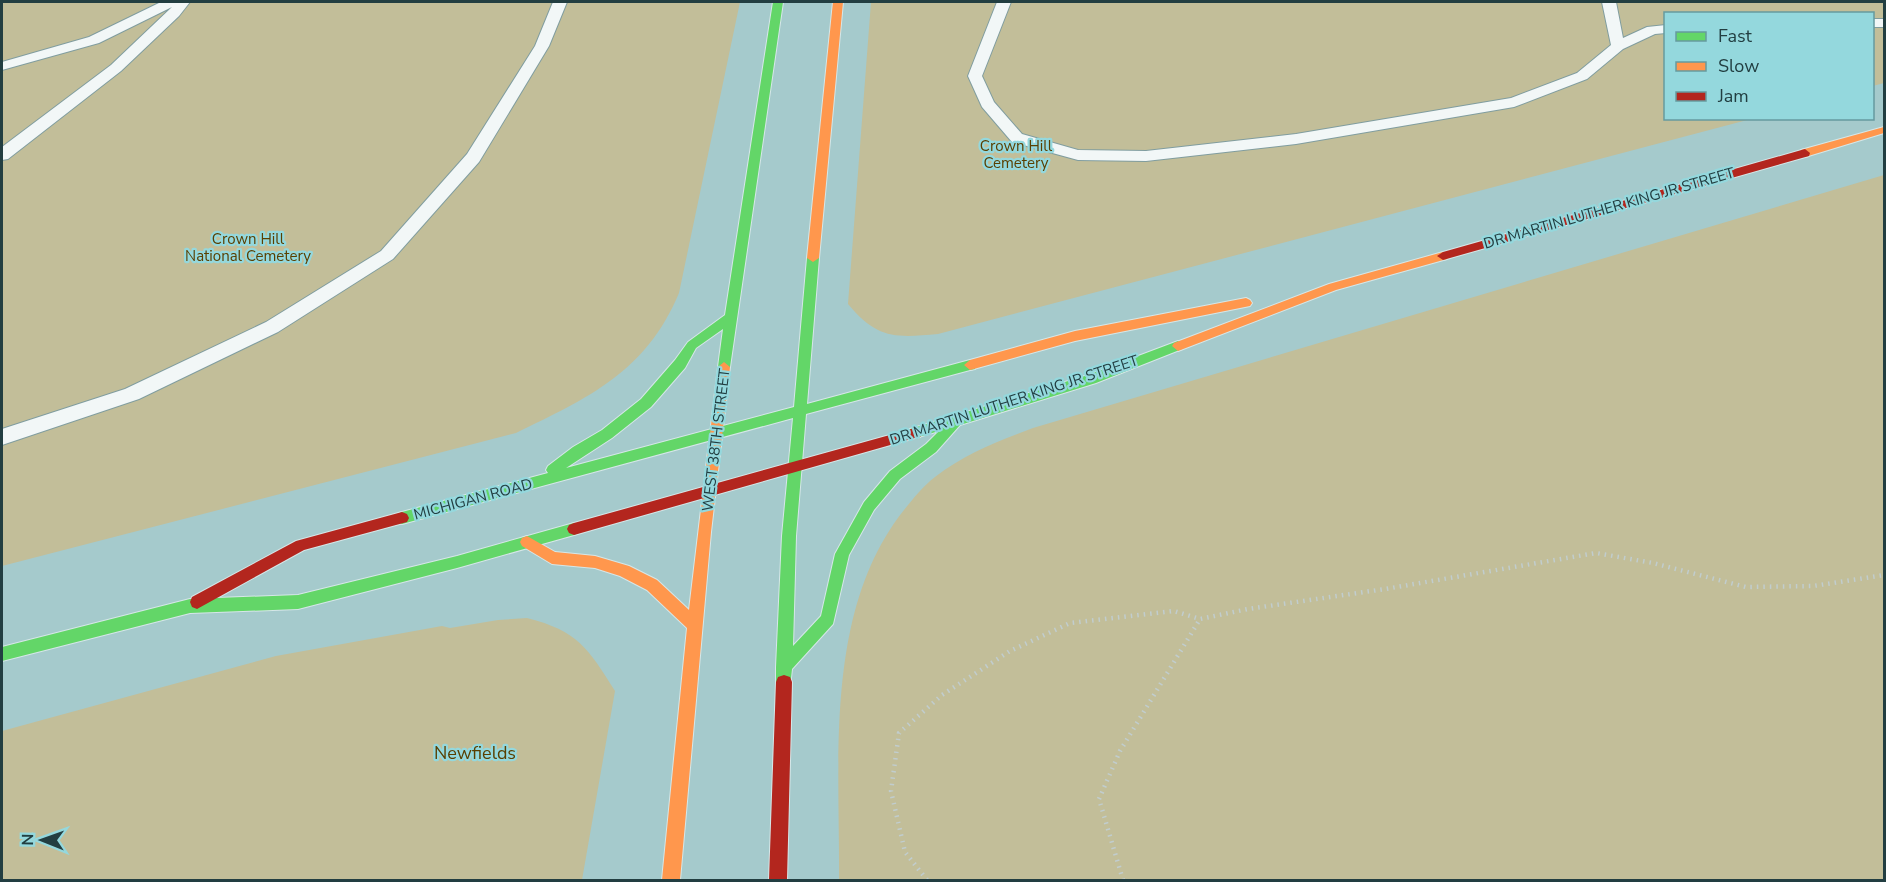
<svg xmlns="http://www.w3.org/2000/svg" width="1886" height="882" font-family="'Nunito Sans',sans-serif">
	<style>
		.green { fill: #c2be99 }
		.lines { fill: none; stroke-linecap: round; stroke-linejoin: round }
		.lane-casing { stroke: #809d9f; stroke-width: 2 }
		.fast-casing { stroke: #d6e7e8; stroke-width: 2 }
		.slow-casing { stroke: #d6e7e8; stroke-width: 2 }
		.jam-casing { stroke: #d6e7e8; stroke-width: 2 }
		.path { stroke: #c1cdce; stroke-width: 4.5; stroke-dasharray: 1.5 5; stroke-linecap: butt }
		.lane { fill: #f2f7f7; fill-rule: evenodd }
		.fast { fill: #63d668; fill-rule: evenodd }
		.slow { fill: #ff974d; fill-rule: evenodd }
		.jam { fill: #b3261e; fill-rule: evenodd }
		.labels { text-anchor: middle; stroke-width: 4.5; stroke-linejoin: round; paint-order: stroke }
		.park-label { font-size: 15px; fill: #5a3f00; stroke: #94d8dd }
		.street-label { font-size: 15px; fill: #223e41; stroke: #94d8dd }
		.near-park-label { font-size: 18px; fill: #5a3f00; stroke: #94d8dd }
	</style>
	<rect width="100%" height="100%" fill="#a5cacc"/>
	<path class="green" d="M2,2h738l-61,291c-33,79 -91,105 -163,140l-514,133z
		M871,2h1013v81l-11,3 -1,-72h-206v104l85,1 -813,215c-43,4 -61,5 -90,-30z
		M1884,175v705h-1045c1,-120 -15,-270 65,-370 9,-11 19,-24 31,-33 29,-23 63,-36 98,-49z
		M527,618c51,13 61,30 88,73l-33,189h-580v-149l274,-75 166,-30 8,2 48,-8z"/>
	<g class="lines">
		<g class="lane-casing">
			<path id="lane" d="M161,2h29l-11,14 -58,55 -113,88 -6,1v-13l109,-82 61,-58 -73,36 -97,27v-8l87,-25z
				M553,2h14l-18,44 -70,116 -86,97 -115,73 -139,67 -137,46v-16l123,-40 141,-67 115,-71 86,-97 68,-108z
				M997,2h14l-29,74 12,26 28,32 56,16 68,1 150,-17 215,-36 66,-25 34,-28 -9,-43h14l7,36 24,-11 19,-2v8l-11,1 -32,15 -36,30 -73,28 -218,37 -150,17 -68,-1 -66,-18 -30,-35 -14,-31z
				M1872,19h12v8h-12z"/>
		</g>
		<g class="fast-casing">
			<path id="fast" d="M773,2h10l-53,365 -6,5 -6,-5 5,-38 -27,19 -11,20 -34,39 -39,31 -46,30 228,-61 13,-149 6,-4 6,4 -12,146 163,-44 5,1 1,4 -1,4 -5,1 -164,44 -10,122 -3,110 28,-30 14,-62 29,-52 26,-31 36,-27 13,-13 -24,7 -5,-1 -2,-4 2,-4 178,-54 90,-34 6,5 -2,3 -86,34 -136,42 -24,27 -36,27 -26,31 -25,45 -16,69 -41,45 -2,18 -6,2 -6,-2 -2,-5v-15l6,-131 11,-118 -391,106 -5,-2 -2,-4 2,-4 5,-2 146,-39 -2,-3 2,-4 25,-19 29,-17 39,-31 34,-39 13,-18 37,-27z
				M574,523l5,2 2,4 -2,4 -5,2 -117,33 -159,41 -108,4 -188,48v-14l188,-48 108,-4 159,-39z"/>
		</g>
		<g class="slow-casing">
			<path id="slow" d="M833,2h10l-24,256 -6,4 -6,-4z
				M1884,127v6l-79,24 -5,-4 1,-3z
				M1443,252l4,1 2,3 -2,3 -111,31 -158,61 -6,-5 2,-3 155,-59z
				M1246,298l4,2 2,3 -2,3 -175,35 -105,29 -6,-5 6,-5 105,-29z
				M724,362l6,5 -19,165 -31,348h-18l25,-252 -40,-38 -27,-14 -25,-8 -43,-4 -30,-18 -2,-4 2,-4 5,-2 28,16 40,4 34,10 28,14 32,30 29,-243z"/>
		</g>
		<g class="jam-casing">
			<path id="jam" d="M1805,149l5,4 -1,3 -366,104 -6,-4 6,-4z
				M915,428l5,1 2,4 -2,4 -5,1 -341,97 -5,-2 -2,-4 2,-4 5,-2z
				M402,512l5,2 2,4 -2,4 -103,28 -107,59 -5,-2 -2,-5 2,-5 104,-56z
				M784,675l6,2 2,5 -5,198h-18l7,-198 2,-5z"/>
		</g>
		<path class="path" d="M927,880l-22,-28 -14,-61 8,-58 43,-38 68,-44 60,-28 104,-12 26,8 48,-10 137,-20 211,-36 57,10 93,24 67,-1 71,-11
			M1123,880l-24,-81 21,-48 80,-132"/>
		<use href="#lane" class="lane"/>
		<use href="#fast" class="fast"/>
		<use href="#slow" class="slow"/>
		<use href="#jam" class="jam"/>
	</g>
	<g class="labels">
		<g class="park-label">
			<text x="1016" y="151">Crown Hill<tspan x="1016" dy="17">Cemetery</tspan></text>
			<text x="248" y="244">Crown Hill<tspan x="248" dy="17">National Cemetery</tspan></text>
		</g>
		<g class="street-label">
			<text transform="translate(1609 208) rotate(-16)" y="5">DR MARTIN LUTHER KING JR STREET</text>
			<text transform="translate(1014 400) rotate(-18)" y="5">DR MARTIN LUTHER KING JR STREET</text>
			<text transform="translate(716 440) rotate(-83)" y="5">WEST 38TH STREET</text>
			<text transform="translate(473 499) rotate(-15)" y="5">MICHIGAN ROAD</text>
		</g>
		<g class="near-park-label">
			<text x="475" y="759">Newfields</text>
		</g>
	</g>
	<rect width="1886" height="882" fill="none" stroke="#223e41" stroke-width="6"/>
	<rect x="1664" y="12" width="210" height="108" fill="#94d8dd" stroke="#669a9f" stroke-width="1.5"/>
	<rect x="1676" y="32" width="30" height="9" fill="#63d668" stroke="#669a9f" stroke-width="1.5"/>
	<text x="1718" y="42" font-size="18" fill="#223e41">Fast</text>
	<rect x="1676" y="62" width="30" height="9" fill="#ff974d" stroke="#669a9f" stroke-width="1.5"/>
	<text x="1718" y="72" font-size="18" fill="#223e41">Slow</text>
	<rect x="1676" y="92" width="30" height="9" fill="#b3261e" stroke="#669a9f" stroke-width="1.5"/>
	<text x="1718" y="102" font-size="18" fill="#223e41">Jam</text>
	<g transform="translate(42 840) rotate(271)" stroke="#94d8dd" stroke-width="4.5" paint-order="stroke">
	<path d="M0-4.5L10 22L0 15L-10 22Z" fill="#223e41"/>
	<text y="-9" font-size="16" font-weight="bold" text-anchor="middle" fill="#223e41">N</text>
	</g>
</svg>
